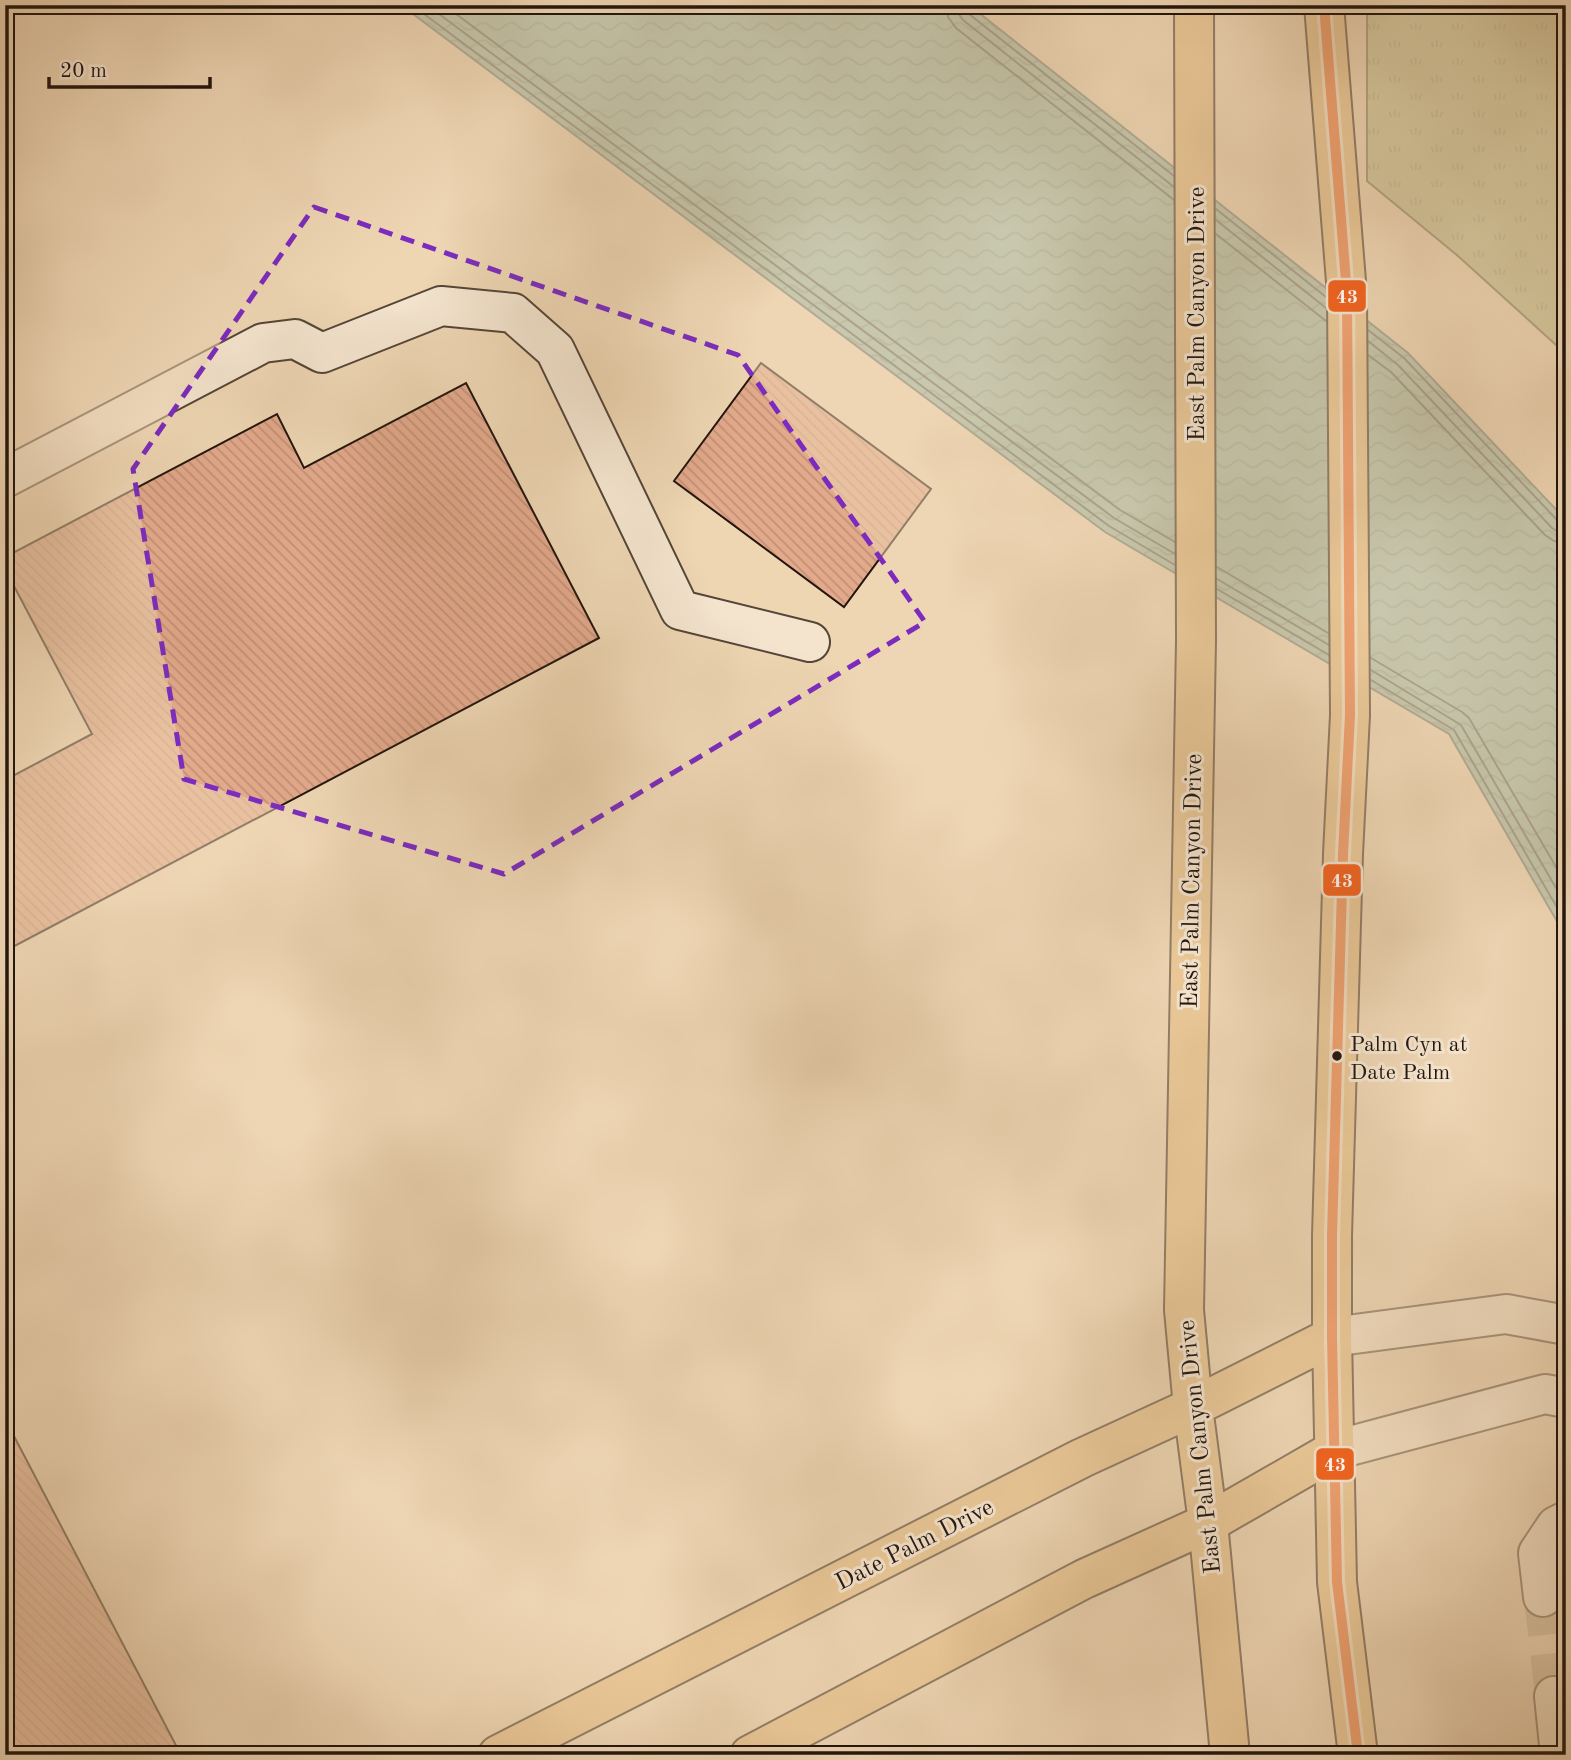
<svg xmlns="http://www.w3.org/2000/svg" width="1571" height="1760" font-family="'Old Standard TT',serif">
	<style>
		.grass { fill: url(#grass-tufts); stroke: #6f694c; stroke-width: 2 }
		.water { fill: url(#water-waves); stroke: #6a776b; stroke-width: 2 }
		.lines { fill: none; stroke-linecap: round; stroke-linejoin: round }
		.shore { stroke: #5e675c; stroke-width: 2 }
		.building { fill: url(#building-back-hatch); stroke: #22150f; stroke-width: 2 }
		.minor-tunnel { stroke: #c5af92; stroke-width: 38; stroke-dasharray: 38 19; stroke-linecap: butt }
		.minor-casing { stroke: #554538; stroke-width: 42 }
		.major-casing { stroke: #22150f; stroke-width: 42 }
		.minor { stroke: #f4e4ce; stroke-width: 38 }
		.major { stroke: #e7bb7a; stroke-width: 38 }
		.bus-1-casing { stroke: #f4e4ce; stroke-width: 16 }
		.bus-1 { stroke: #f26522; stroke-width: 10 }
		.marked { fill: none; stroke: #7b2cbf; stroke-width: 5; stroke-dasharray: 14 9; stroke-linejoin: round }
		.bus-dot { fill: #22150f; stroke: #f4e4ce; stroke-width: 2.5 }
		.labels { text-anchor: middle; stroke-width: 6; stroke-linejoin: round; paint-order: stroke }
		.bus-label { font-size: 22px; fill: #22150f; stroke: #f4e4ce; text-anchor: start }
		.street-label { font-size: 24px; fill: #22150f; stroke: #f4e4ce }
		.line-badge { stroke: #f4e4ce; stroke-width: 2.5 }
		.badge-label { font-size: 19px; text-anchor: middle; font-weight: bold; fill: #fff }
	</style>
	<defs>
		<pattern id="grass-tufts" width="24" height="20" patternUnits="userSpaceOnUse" patternTransform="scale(1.75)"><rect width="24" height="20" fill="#bcbd8a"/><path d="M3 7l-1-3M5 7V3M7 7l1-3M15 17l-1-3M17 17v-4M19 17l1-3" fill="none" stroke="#a1a276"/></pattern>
		<pattern id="water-waves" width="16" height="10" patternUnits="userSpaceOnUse" patternTransform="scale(1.75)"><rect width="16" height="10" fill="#9ab9a9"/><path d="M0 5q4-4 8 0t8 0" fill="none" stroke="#849e90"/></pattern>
		<pattern id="building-back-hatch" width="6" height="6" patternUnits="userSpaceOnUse" patternTransform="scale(1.75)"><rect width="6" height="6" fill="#e3a98b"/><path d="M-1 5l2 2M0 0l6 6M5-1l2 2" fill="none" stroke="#c29177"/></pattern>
	</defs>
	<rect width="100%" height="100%" fill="#eed6b3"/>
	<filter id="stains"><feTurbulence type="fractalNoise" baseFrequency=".00286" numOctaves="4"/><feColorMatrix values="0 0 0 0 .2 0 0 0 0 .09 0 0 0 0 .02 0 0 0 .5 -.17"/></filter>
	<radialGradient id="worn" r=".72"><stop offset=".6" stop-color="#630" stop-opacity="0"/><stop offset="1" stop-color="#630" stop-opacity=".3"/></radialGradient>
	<path class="grass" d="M1367,5h199v349l-108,-98 -91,-75z"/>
	<path class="water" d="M401,5h568l439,348 158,167v417l-117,-203 -344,-202z"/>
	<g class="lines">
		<path class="shore" d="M412,5l697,521 66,39
			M427,5l687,513 61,36
			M444,5l676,505 55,32
			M947,5l1,12 8,11 218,172
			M957,5l1,8 5,7 211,167
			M966,5v5l3,4 205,162
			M1216,209l110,88
			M1216,220l110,88
			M1216,234l110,87
			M1368,330l36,28 154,163 8,3
			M1368,341l30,24 154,163 6,4 8,1
			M1368,355l23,17 154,163 9,6 12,2
			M1217,567l111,66
			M1217,579l112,66
			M1217,589l112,66
			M1371,658l91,54 7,6 97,166
			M1371,670l90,55 105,180
			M1371,680l83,50 112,193"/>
	</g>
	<path class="building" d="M761,363l170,126 -87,118 -170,-126z
		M466,383l133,255 -594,313v-171l87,-46 -87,-165v-12l272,-143 27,54z
		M5,1419l176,336h-176z
		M1566,1562v128l-12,-127z"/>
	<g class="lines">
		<path class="minor-tunnel" d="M1543,1597l11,99"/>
		<g class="minor-casing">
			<path id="minor" d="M5,478l258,-135 32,-4 27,14 119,-47 72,7 42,37 125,260 130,32
				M1332,1337l174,-23 60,11
				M1335,1450l210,-56 21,4
				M1543,1597l-5,-44 18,-27 10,-5
				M1554,1696l6,59"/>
		</g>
		<g class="major-casing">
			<path id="major" d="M1194,5l2,636 -12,669 9,97 15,116 22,232
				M1324,5l23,289 3,421 -7,139 -11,382v101l5,245 21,173
				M498,1755l584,-297 111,-51 139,-70
				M750,1755l334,-176 124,-56 127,-73"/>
		</g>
		<use href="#minor" class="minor"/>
		<use href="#major" class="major"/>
		<g class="bus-1-casing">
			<path id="bus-1" d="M1324,5l23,289 3,421 -7,139 -11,382v101l5,245 21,173"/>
		</g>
		<use href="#bus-1" class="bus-1"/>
	</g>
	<path d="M0 0H1571V1760H0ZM314,207l424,148 187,267 -421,252 -320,-95 -51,-310z" fill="#eed6b3" fill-opacity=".55" fill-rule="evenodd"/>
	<path class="marked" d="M314,207l424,148 187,267 -421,252 -320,-95 -51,-310z"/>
	<circle class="bus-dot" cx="1337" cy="1056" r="6"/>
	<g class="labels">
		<g class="bus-label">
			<text x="1350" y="1051">Palm Cyn at<tspan x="1350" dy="28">Date Palm</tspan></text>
		</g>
		<g class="street-label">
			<text transform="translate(1196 314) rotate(-90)" y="8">East Palm Canyon Drive</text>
			<text transform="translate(1191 881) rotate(-89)" y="8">East Palm Canyon Drive</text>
			<text transform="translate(1199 1447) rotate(-96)" y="8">East Palm Canyon Drive</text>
			<text transform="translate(914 1544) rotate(-27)" y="8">Date Palm Drive</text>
		</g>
	</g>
	<g class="line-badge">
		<rect x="1327" y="279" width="40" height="34" rx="7" fill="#f26522"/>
		<rect x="1322" y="863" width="40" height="34" rx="7" fill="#f26522"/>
		<rect x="1315" y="1447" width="40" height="34" rx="7" fill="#f26522"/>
	</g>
	<g class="badge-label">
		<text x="1347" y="303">43</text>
		<text x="1342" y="887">43</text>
		<text x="1335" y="1471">43</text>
	</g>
	<rect width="1571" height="1760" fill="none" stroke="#eed6b3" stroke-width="28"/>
	<rect x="7" y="7" width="1557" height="1746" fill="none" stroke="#22150f" stroke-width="3.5"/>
	<rect x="14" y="14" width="1543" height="1732" fill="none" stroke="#22150f" stroke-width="2"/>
	<path d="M49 77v10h161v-10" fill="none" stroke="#22150f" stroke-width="3.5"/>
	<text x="60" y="77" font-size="21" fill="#22150f" stroke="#f4e4ce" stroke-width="5" paint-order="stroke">20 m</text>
	<rect width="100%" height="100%" filter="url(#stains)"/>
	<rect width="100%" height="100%" fill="url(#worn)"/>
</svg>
